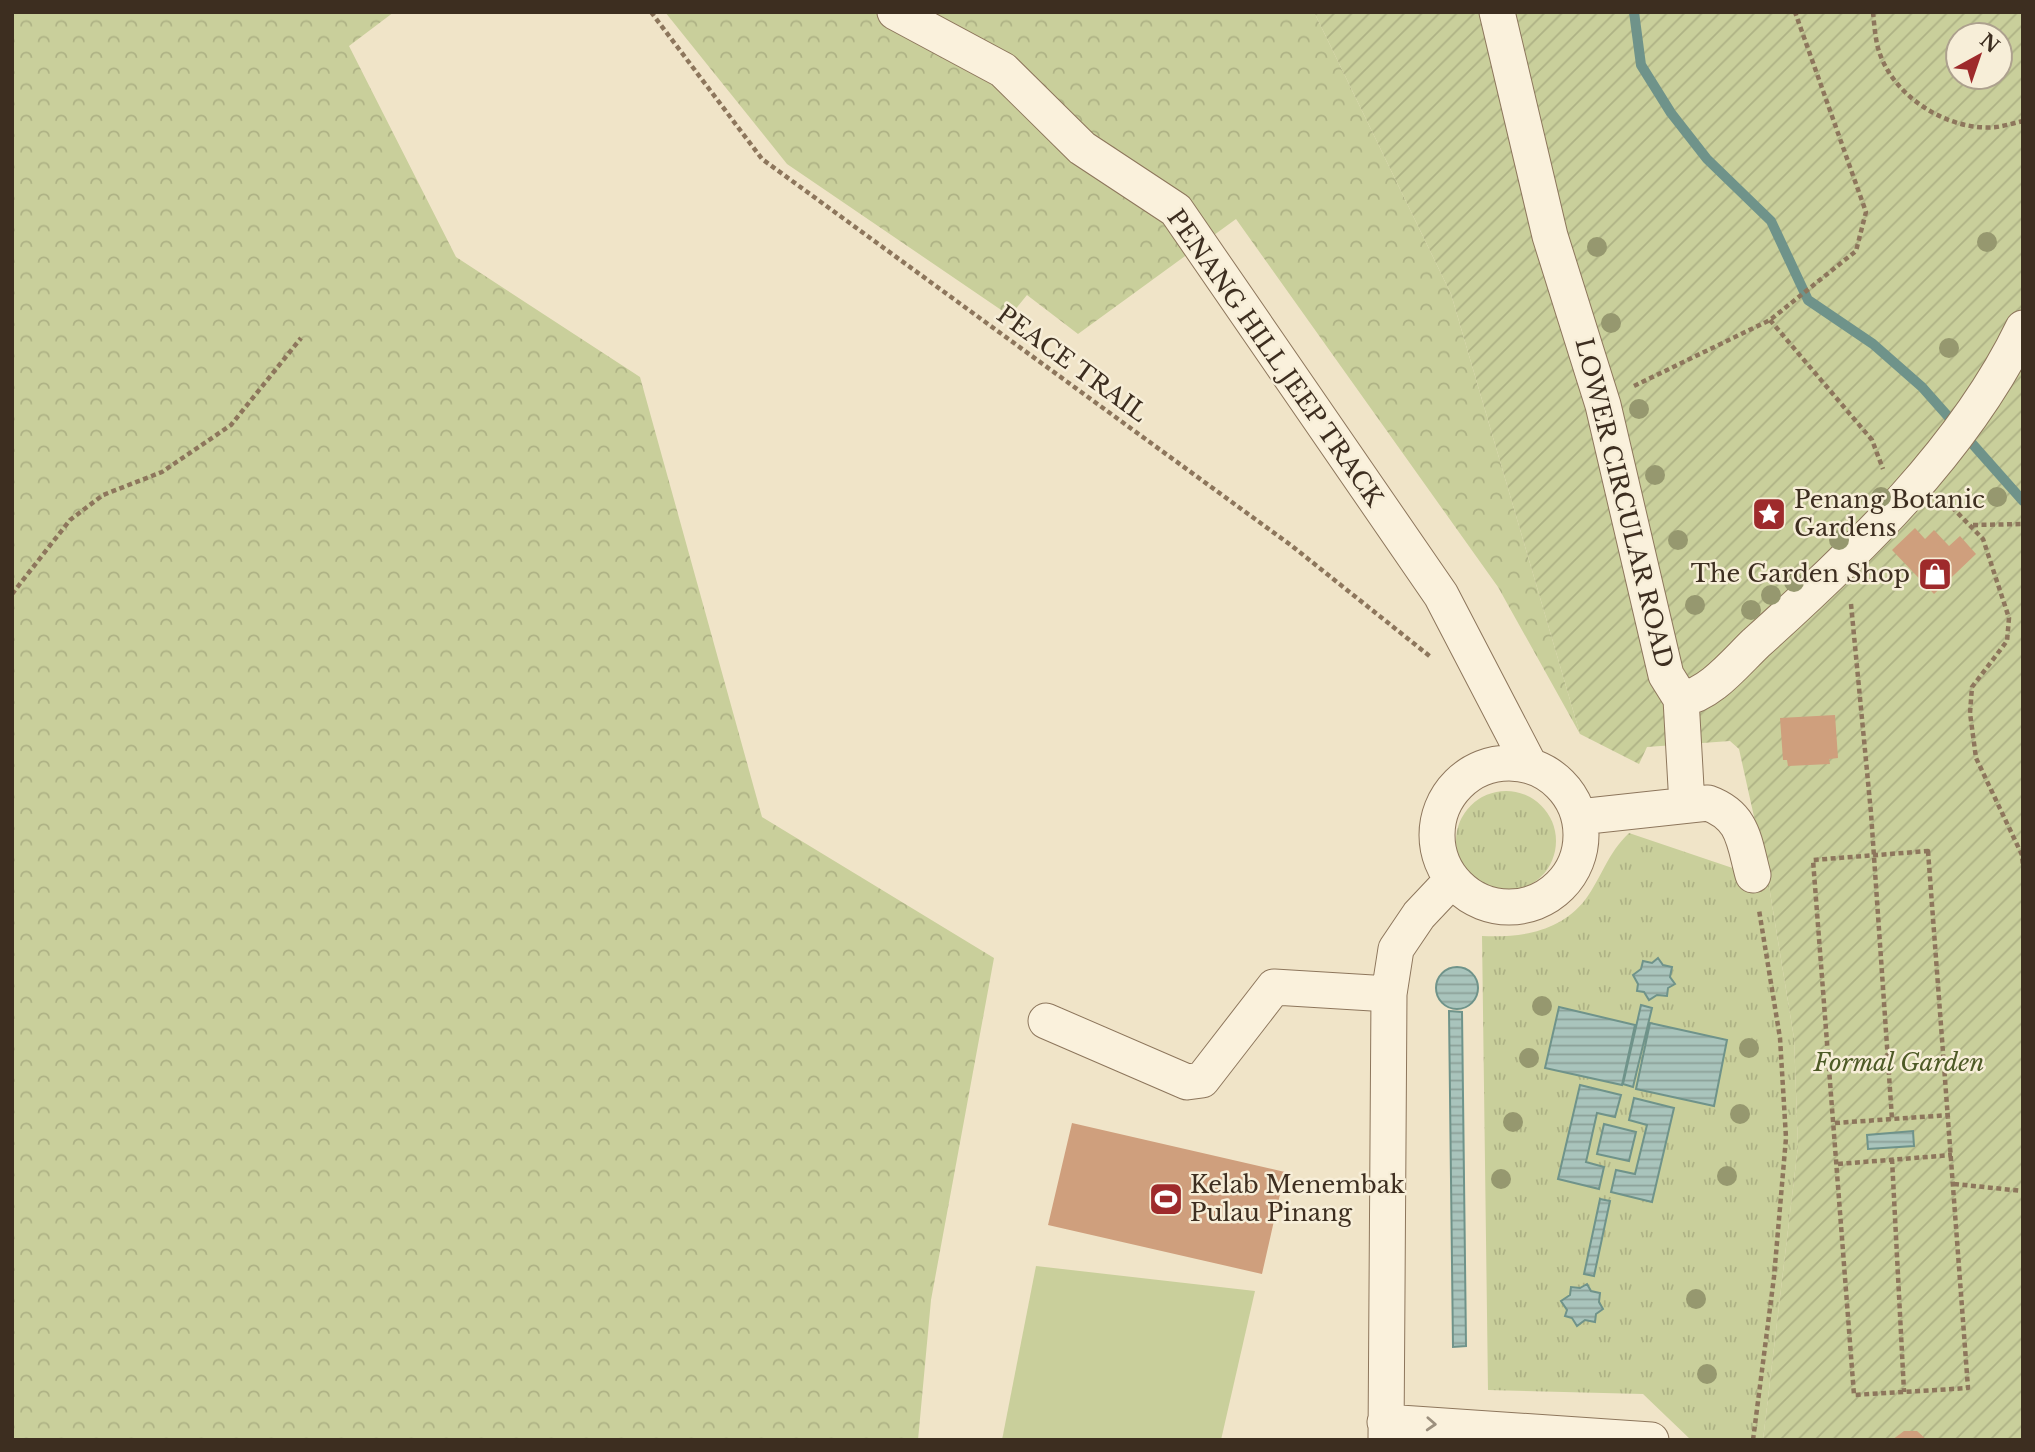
<svg xmlns="http://www.w3.org/2000/svg" width="2035" height="1452" font-family="'Libre Baskerville',serif">
	<style>
		.grass { fill: url(#grass-tufts) }
		.forest { fill: url(#forest-crowns) }
		.garden { fill: url(#garden-furrows); fill-rule: evenodd }
		.pitch { fill: #c9cf9b }
		.water { fill: url(#water-rules); stroke: #6f938a; stroke-width: 2 }
		.lines { fill: none; stroke-linecap: round; stroke-linejoin: round }
		.stream { stroke: #6f938a; stroke-width: 10 }
		.building { fill: #cf9f7d }
		.minor-casing { stroke: #8d765c; stroke-width: 37 }
		.path { stroke: #8d765c; stroke-width: 4.5; stroke-dasharray: 5 3.5; stroke-linecap: butt }
		.minor { stroke: #faf1dc; stroke-width: 35 }
		.tree { fill: #96986f }
		.oneway { stroke: #9c907e }
		.labels { text-anchor: middle; stroke-width: 5; stroke-linejoin: round; paint-order: stroke }
		.street-label { font-size: 24px; fill: #3d2e20; stroke: #f7eed8 }
		.poi-label { font-size: 24px; fill: #3d2e20; stroke: #f7eed8; text-anchor: start }
		.park-label { font-size: 24px; font-style: italic; fill: #4d5a26; stroke: #f7eed8 }
	</style>
	<defs>
		<pattern id="grass-tufts" width="24" height="20" patternUnits="userSpaceOnUse" patternTransform="scale(1.75)"><rect width="24" height="20" fill="#c9cf9b"/><path d="M3 7l-1-3M5 7V3M7 7l1-3M15 17l-1-3M17 17v-4M19 17l1-3" fill="none" stroke="#aeb285"/></pattern>
		<pattern id="forest-crowns" width="20" height="18" patternUnits="userSpaceOnUse" patternTransform="scale(1.75)"><rect width="20" height="18" fill="#c9cf9b"/><path d="M2 6a3 3 0 1 1 6 0M12 15a3 3 0 1 1 6 0" fill="none" stroke="#aeb285"/></pattern>
		<pattern id="garden-furrows" width="10" height="10" patternUnits="userSpaceOnUse" patternTransform="scale(1.75)"><rect width="10" height="10" fill="#c9cf9b"/><path d="M-1 1l2-2M0 10L10 0M9 11l2-2" fill="none" stroke="#aeb285"/></pattern>
		<pattern id="water-rules" width="6" height="5" patternUnits="userSpaceOnUse" patternTransform="scale(1.75)"><rect width="6" height="5" fill="#a9c4bc"/><path d="M0 2.5h6" fill="none" stroke="#8ba098"/></pattern>
	</defs>
	<rect width="100%" height="100%" fill="#f0e4c8"/>
	<path class="grass" d="M1456 841a50 50 0 1 1 100 0a50 50 0 1 1-100 0Z
		M1629,833l139,47 26,158 4,108 -35,294h-72l-48,-46 -155,-4 -6,-454c38,2 78,-4 103,-36 17,-23 22,-46 44,-67z"/>
	<path class="forest" d="M12,12h382l-45,34 107,211 184,120 122,440 232,141 -63,342 -13,140h-906z
		M665,12h649l137,282 129,440 -82,-147 -262,-368 -158,115 -51,-39 -17,21 -223,-152z"/>
	<path class="garden" d="M1314,12h709v1428h-260l35,-294 -4,-108 -26,-158 -29,-131 -9,-8 -83,6 -8,17 -59,-30 -129,-440zM1958,35h42v42h-42z"/>
	<path class="pitch" d="M1036,1266l219,25 -34,149h-219z"/>
	<path class="water" d="M1658,958l5,7 9,2 -2,10 5,7 -7,4 -1,8 -10,-1 -8,5 -5,-8 -7,-1 1,-7 -5,-9 8,-6 2,-8 9,2z
		M1436 988a21 21 0 1 1 42 0a21 21 0 1 1-42 0Z
		M1641,1005l11,3 -19,79 -10,-3z
		M1559,1007l76,18 -13,60 -77,-17z
		M1449,1011l13,1 4,334 -13,1z
		M1650,1023l77,17 -13,66 -78,-17z
		M1580,1085l41,10 -6,22 -18,-4 -11,49 18,5 -5,22 -41,-10z
		M1634,1098l40,10 -22,94 -41,-10 5,-22 19,4 12,-49 -18,-5z
		M1604,1124l32,8 -7,29 -32,-7z
		M1913,1131l1,15 -46,3 -1,-14z
		M1600,1199l10,2 -16,75 -10,-2z
		M1587,1284l4,7 9,2 -1,9 4,7 -7,5 -1,8 -10,-2 -8,6 -5,-8 -7,-2 2,-6 -6,-9 9,-6 1,-8 9,1z"/>
	<g class="lines">
		<path class="stream" d="M1634,12l7,53 30,48 36,46 64,62 37,79 65,44 49,43 101,114"/>
	</g>
	<path class="building" d="M1915,528l10,11 9,-9 15,16 11,-10 16,18 -42,40 -42,-44z
		M1835,715l3,43 -9,1 1,5 -42,2 -1,-6h-4l-3,-42z
		M1072,1123l213,49 -23,102 -214,-49z
		M1904,1431h13l10,9h-35z"/>
	<g class="lines">
		<g class="minor-casing">
			<path id="minor" d="M895,12l108,58 79,78 94,62 265,385 89,171
				M1497,12l53,224 53,169 63,270 15,24
				M1681,699c29,-4 54,-36 75,-56 99,-89 209,-194 267,-315
				M1681,699l6,106
				M1437 835a72 72 0 1 1 144 0a72 72 0 1 1-144 0Z
				M1579,817l129,-14c36,13 36,39 45,72
				M1046,1021l141,61 15,-2 72,-93 115,7
				M1385,1422l266,18
				M1386,1440l3,-446 7,-45 23,-34 33,-35"/>
		</g>
		<path class="path" d="M651,12l111,147 530,387 140,112
			M1873,12c1,11 2,22 4,32 11,50 70,88 119,83 9,-1 18,-4 27,-6
			M1770,320l102,120 11,29
			M1634,386l136,-66 86,-69 10,-39 -71,-200
			M1946,501l37,38 26,79 -2,23 -35,46 -2,26 6,45 46,97 1,10
			M1973,525l50,-1
			M12,594l58,-74 33,-25 59,-23 69,-47 70,-87
			M1851,604l20,209 21,306
			M1928,851l40,537 -114,7 -41,-535z
			M1835,1123l115,-8
			M1892,1159l12,233
			M1838,1164l114,-9
			M1954,1184l69,7
			M1753,1440l21,-163 12,-139 -6,-100 -21,-128"/>
		<use href="#minor" class="minor"/>
	</g>
	<g class="tree">
		<circle cx="1987" cy="242" r="10"/>
		<circle cx="1597" cy="247" r="10"/>
		<circle cx="1611" cy="323" r="10"/>
		<circle cx="1949" cy="348" r="10"/>
		<circle cx="1639" cy="409" r="10"/>
		<circle cx="1655" cy="475" r="10"/>
		<circle cx="1881" cy="497" r="10"/>
		<circle cx="1997" cy="497" r="10"/>
		<circle cx="1678" cy="540" r="10"/>
		<circle cx="1839" cy="540" r="10"/>
		<circle cx="1794" cy="582" r="10"/>
		<circle cx="1771" cy="595" r="10"/>
		<circle cx="1695" cy="605" r="10"/>
		<circle cx="1751" cy="610" r="10"/>
		<circle cx="1542" cy="1006" r="10"/>
		<circle cx="1749" cy="1048" r="10"/>
		<circle cx="1529" cy="1058" r="10"/>
		<circle cx="1740" cy="1114" r="10"/>
		<circle cx="1513" cy="1122" r="10"/>
		<circle cx="1727" cy="1176" r="10"/>
		<circle cx="1501" cy="1179" r="10"/>
		<circle cx="1696" cy="1299" r="10"/>
		<circle cx="1707" cy="1374" r="10"/>
	</g>
	<defs><path id="oneway-chevron" d="M-2-3.5L2.5 0L-2 3.5" fill="none" stroke-width="1.6" stroke-linecap="round" stroke-linejoin="round" transform="scale(1.75)"/></defs>
	<use class="oneway" href="#oneway-chevron" transform="translate(1431 1424) rotate(3)"/>
	<defs>
		<g id="sight-square" transform="scale(1.75)"><rect x="-9" y="-9" width="18" height="18" rx="4" fill="#9e2a2b" stroke="#f7eed8"/><path d="M0-6L1.8-2.2L6-1.7L2.9 1.2L3.7 5.4L0 3.3L-3.7 5.4L-2.9 1.2L-6-1.7L-1.8-2.2Z" fill="#fff"/></g>
		<g id="shop-square" transform="scale(1.75)"><rect x="-9" y="-9" width="18" height="18" rx="4" fill="#9e2a2b" stroke="#f7eed8"/><path d="M-5-2.5h2.3a2.7 3.5 0 0 1 5.4 0H5L5.5 6h-11ZM-1.5-2.5h3a1.5 2.3 0 0 0-3 0Z" fill="#fff"/></g>
		<g id="stadium-square" transform="scale(1.75)"><rect x="-9" y="-9" width="18" height="18" rx="4" fill="#9e2a2b" stroke="#f7eed8"/><path d="M0-5a6.5 5 0 1 0 0 10a6.5 5 0 1 0 0-10ZM-3.5-1.8h7v3.6h-7Z" fill="#fff"/></g>
	</defs>
	<g fill-rule="evenodd">
		<use href="#sight-square" x="1769" y="514"/>
		<use href="#shop-square" x="1935" y="574"/>
		<use href="#stadium-square" x="1166" y="1199"/>
	</g>
	<g class="labels">
		<g class="street-label">
			<text transform="translate(1275 358) rotate(55)" y="8">PENANG HILL JEEP TRACK</text>
			<text transform="translate(1072 364) rotate(36)" y="8">PEACE TRAIL</text>
			<text transform="translate(1624 503) rotate(76)" y="8">LOWER CIRCULAR ROAD</text>
		</g>
		<g class="poi-label">
			<text x="1794" y="508">Penang Botanic<tspan x="1794" dy="28">Gardens</tspan></text>
			<text x="1910" y="582" text-anchor="end">The Garden Shop</text>
			<text x="1190" y="1193">Kelab Menembak<tspan x="1190" dy="28">Pulau Pinang</tspan></text>
		</g>
		<g class="park-label">
			<text x="1899" y="1071">Formal Garden</text>
		</g>
	</g>
	<rect width="2035" height="1452" fill="none" stroke="#3d2e20" stroke-width="28"/>
	<g transform="translate(1979 56) rotate(40)"><circle r="33" fill="#f7eed8" stroke="#ada18e" stroke-width="2"/>
	<path d="M0-5L12 26L0 18L-12 26Z" fill="#9e2a2b"/>
	<text y="-10" font-size="19" font-weight="bold" text-anchor="middle" fill="#3d2e20">N</text>
	</g>
</svg>
